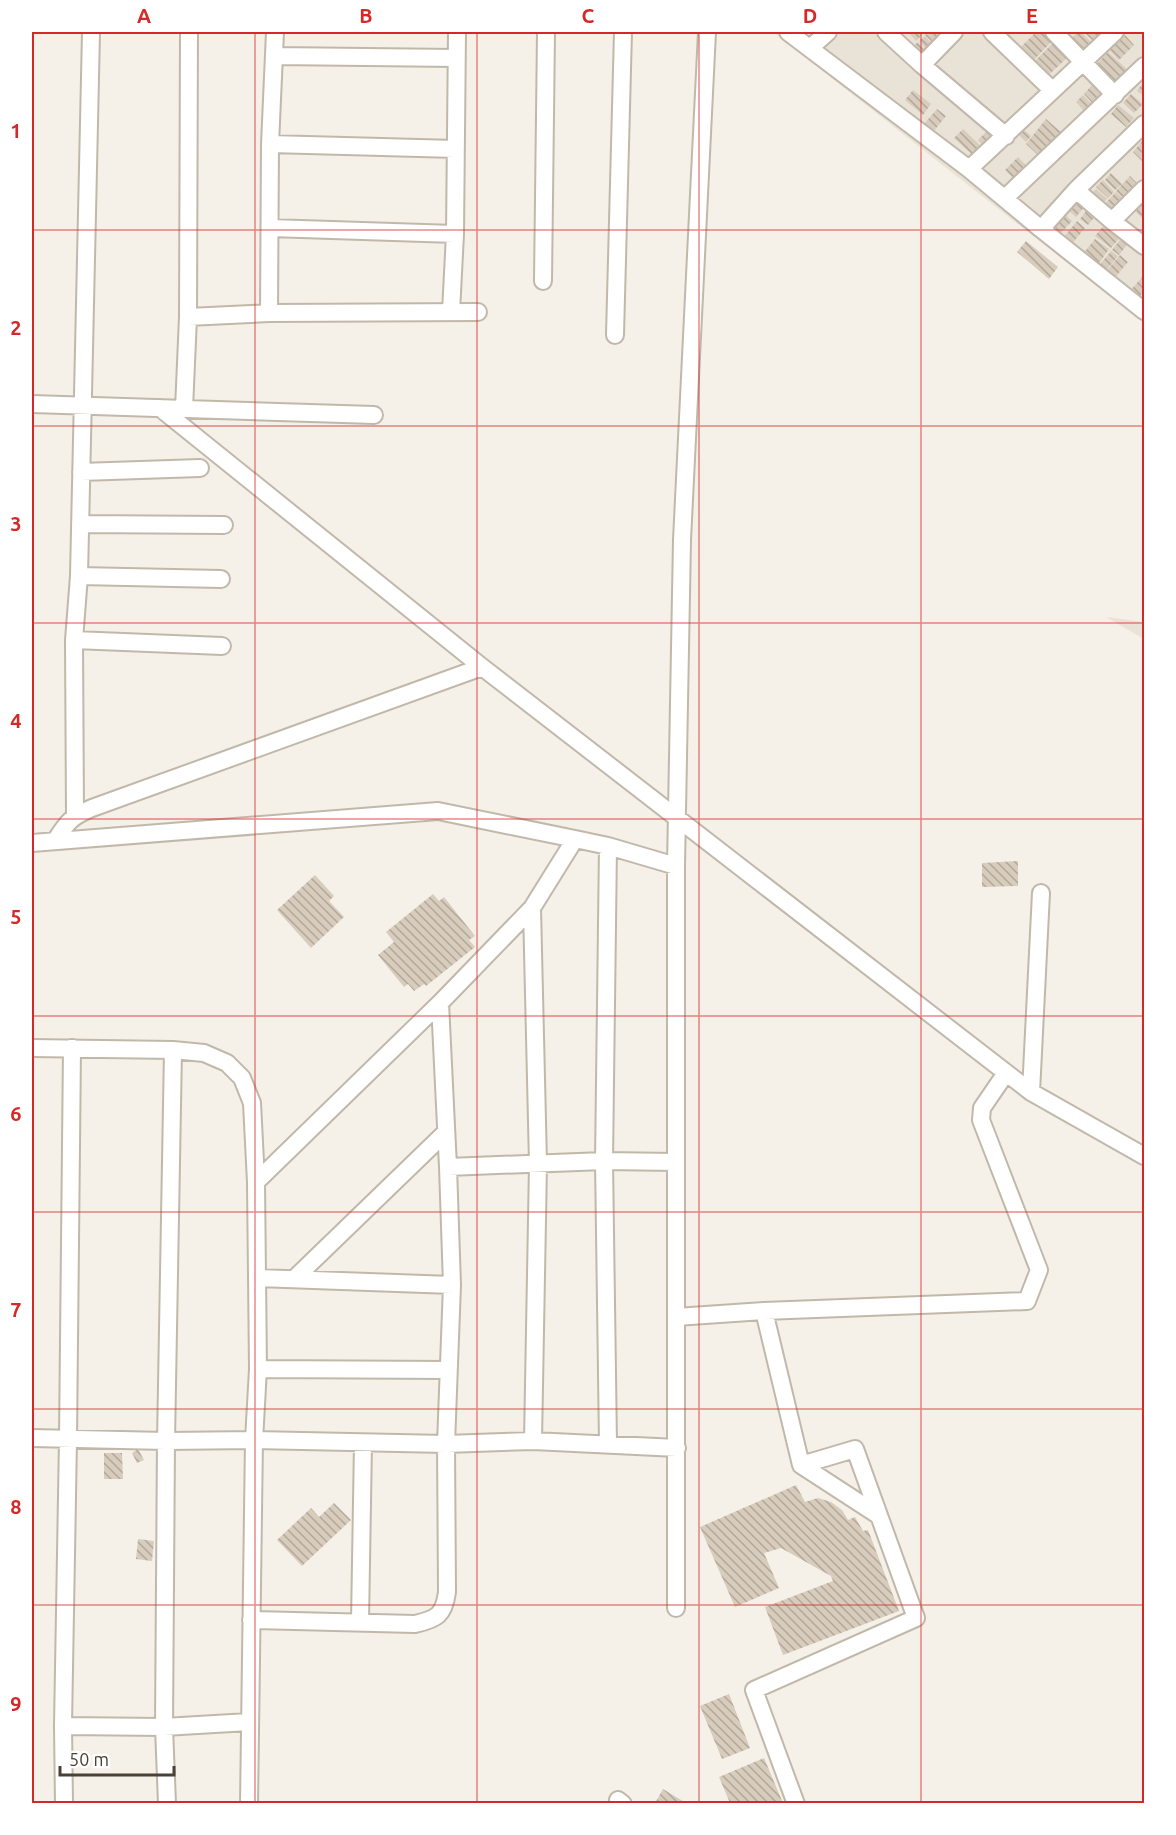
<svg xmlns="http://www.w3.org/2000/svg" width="1176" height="1835" font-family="Ubuntu,sans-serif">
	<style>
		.residential { fill: #e9e2d6 }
		.building { fill: url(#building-back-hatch) }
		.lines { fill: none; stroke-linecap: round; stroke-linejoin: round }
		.minor-casing { stroke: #c1b8aa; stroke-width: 20 }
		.minor { stroke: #fff; stroke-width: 16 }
		.grid { fill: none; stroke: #d62828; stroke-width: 1.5; stroke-opacity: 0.55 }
		.neatline { fill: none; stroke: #d62828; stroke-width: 2 }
		.grid-label { font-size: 20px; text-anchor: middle; font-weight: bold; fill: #d62828 }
	</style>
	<defs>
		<pattern id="building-back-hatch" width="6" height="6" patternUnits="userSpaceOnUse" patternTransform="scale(1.5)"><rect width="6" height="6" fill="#d8ccbd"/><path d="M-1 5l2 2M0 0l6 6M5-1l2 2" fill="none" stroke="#b1a79a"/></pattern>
	</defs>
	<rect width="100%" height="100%" fill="#f5f1e8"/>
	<path class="residential" d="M773,32h371v291z
		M1106,617l38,5v17z"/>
	<path class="building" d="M908,32h11l3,3 -6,6z
		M929,32h6l7,7 -7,6 -10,-10z
		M1036,32h6l10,9 -23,24 -13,-13z
		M1078,32h3l14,14 -11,11 -16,-16z
		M1084,32h19l5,4 -10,10z
		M1125,35l9,10 -15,15 -10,-10z
		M925,36l9,10 -6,5 -9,-10z
		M918,42l10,11 -8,7 -10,-11z
		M1054,42l14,15 -25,23 -13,-14z
		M1108,52l21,19 -15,16 -21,-19z
		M1144,81v15l-7,-5z
		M1092,85l14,15 -9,8 -13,-14z
		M913,90l18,14 -8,11 -18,-15z
		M1131,94l12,10 -9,9 -11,-10z
		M1083,95l14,14 -8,7 -13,-14z
		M1118,105l16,13 -8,9 -15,-13z
		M937,109l9,7 -13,16 -9,-8z
		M1046,119l15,13 -8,9 3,2 -7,8 -13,-11 12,11 -7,7 -15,-14z
		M1020,126l11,10 -5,6 -11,-11z
		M963,129l22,21 -8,9 -23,-21z
		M989,129l10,9 -11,12 -10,-10z
		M1144,139v24l-11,-11z
		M1018,157l9,9 -13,13 -9,-9z
		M1111,173l11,11 -7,6 -10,-10z
		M1130,176l12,12 -14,15 -12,-12z
		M1103,180l11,12 -6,6 -12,-11z
		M1096,189l11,10 -8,9 -11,-11z
		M1116,192l11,11 -15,16 -11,-11z
		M1076,198l9,8 -9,11 -9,-8z
		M1144,198v22l-11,-11z
		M1089,207l8,7 -9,11 -8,-6z
		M1062,212l10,9 -13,14 -9,-8z
		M1077,221l8,7 -14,17 -8,-7z
		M1105,224l16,12 -10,12 -16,-12z
		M1123,236l6,6 -10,13 -7,-5z
		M1095,239l14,10 -12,17 -15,-11z
		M1026,241l32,26 -9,12 -32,-27z
		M1111,251l7,5 -13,16 -7,-5z
		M1120,255l8,7 -15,18 -8,-7z
		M1143,276l1,1v14l-6,8 -9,-7z
		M1018,861v25l-36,1v-24z
		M315,875l19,21 -5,5 15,16 -33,31 -34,-38z
		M433,894l6,7 5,-4 31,39 -6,4 6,7 -49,39 -2,-2 -10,7 -6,-7 -4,3 -26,-32 16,-13 -8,-10z
		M138,1449l6,11 -7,3 -5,-10z
		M104,1453h18l1,26h-19z
		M796,1485l9,17 13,-4 13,4 11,8 6,10 7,-3 8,14 5,-1 31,81 -116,44 -18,-48 68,-26 -2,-5 -50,-28 -17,5 15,35 -44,19 -35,-80z
		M334,1503l17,17 -49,46 -25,-26 34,-32 8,9z
		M138,1539l16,2 -2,20 -16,-2z
		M729,1694l21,54 -28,11 -22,-53z
		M764,1758l19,45h-53l-11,-26z
		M663,1789l23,14h-31z"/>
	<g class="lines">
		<g class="minor-casing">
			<path id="minor" d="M91,32l-12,544 -5,64 148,6
				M788,32l181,137 72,60 103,82
				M886,32l36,33 84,71
				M992,32l60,58
				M1054,32l61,63
				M810,48l18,-16
				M275,56l181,2
				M922,65l32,-33
				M270,144l186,5
				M969,169l146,-137
				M1076,190l36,31 32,25
				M1005,198l139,-132
				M1112,221l32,-32
				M270,228l185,6
				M1041,229l35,-39 68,-66
				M543,281l3,-249
				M451,312l4,-78 2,-202
				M269,313l1,-169 5,-112
				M188,317l81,-4 209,-1
				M615,335l8,-303
				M32,404l342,11
				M160,408l322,259 549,425 113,64
				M184,409l4,-92 1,-285
				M81,472l119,-4
				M80,524l144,1
				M79,576l142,3
				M74,640l1,175
				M55,841c13,-20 16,-24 37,-33l390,-141
				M32,843l406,-32 137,28
				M532,908l6,256 -5,277
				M32,1048l141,2 31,3 23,10 15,15 10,25 4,79 184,-179 92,-95 43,-69 33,7 68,20
				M1031,1092l10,-199
				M448,1167l156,-6 72,1
				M256,1182l2,187 -4,71 192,4 87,-3 144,7
				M258,1278l194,7
				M294,1279l152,-147
				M764,1311l37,154 54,-16 61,169 -162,72 42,114
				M676,1317l88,-6 263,-10 12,-31 -58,-150 1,-12 24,-35
				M258,1369l190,1
				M32,1438l134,3 88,-1 -5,364
				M608,1444l-4,-283 4,-315
				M801,1465l77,50
				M676,1608v-742l6,-326 25,-508
				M251,1620l164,4c22,-5 29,-9 32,-32l-1,-148 6,-159 -4,-118 -8,-164
				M360,1622l3,-179
				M63,1726l101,1 85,-5
				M618,1800l5,4
				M64,1804l-1,-78 5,-287 4,-391
				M167,1804l-3,-77 2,-286 7,-391"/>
		</g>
		<use href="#minor" class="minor"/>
	</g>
	<path class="grid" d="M255,32v1772M477,32v1772M699,32v1772M921,32v1772M32,230h1112M32,426h1112M32,623h1112M32,819h1112M32,1016h1112M32,1212h1112M32,1409h1112M32,1605h1112"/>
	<rect width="1176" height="1835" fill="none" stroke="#ffffff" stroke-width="66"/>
	<path d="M60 1766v9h114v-9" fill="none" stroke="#494136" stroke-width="3"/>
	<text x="69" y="1766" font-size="18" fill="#494136" stroke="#ffffff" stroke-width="4.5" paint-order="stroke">50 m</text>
	<rect x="33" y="33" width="1110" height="1769" class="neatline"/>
	<g class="grid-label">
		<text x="144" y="23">A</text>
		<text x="366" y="23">B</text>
		<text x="588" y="23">C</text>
		<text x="810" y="23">D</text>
		<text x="1032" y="23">E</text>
		<text x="16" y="138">1</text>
		<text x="16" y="335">2</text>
		<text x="16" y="531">3</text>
		<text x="16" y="728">4</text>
		<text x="16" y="924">5</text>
		<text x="16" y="1121">6</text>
		<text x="16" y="1317">7</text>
		<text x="16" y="1514">8</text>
		<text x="16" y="1711">9</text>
	</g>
</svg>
